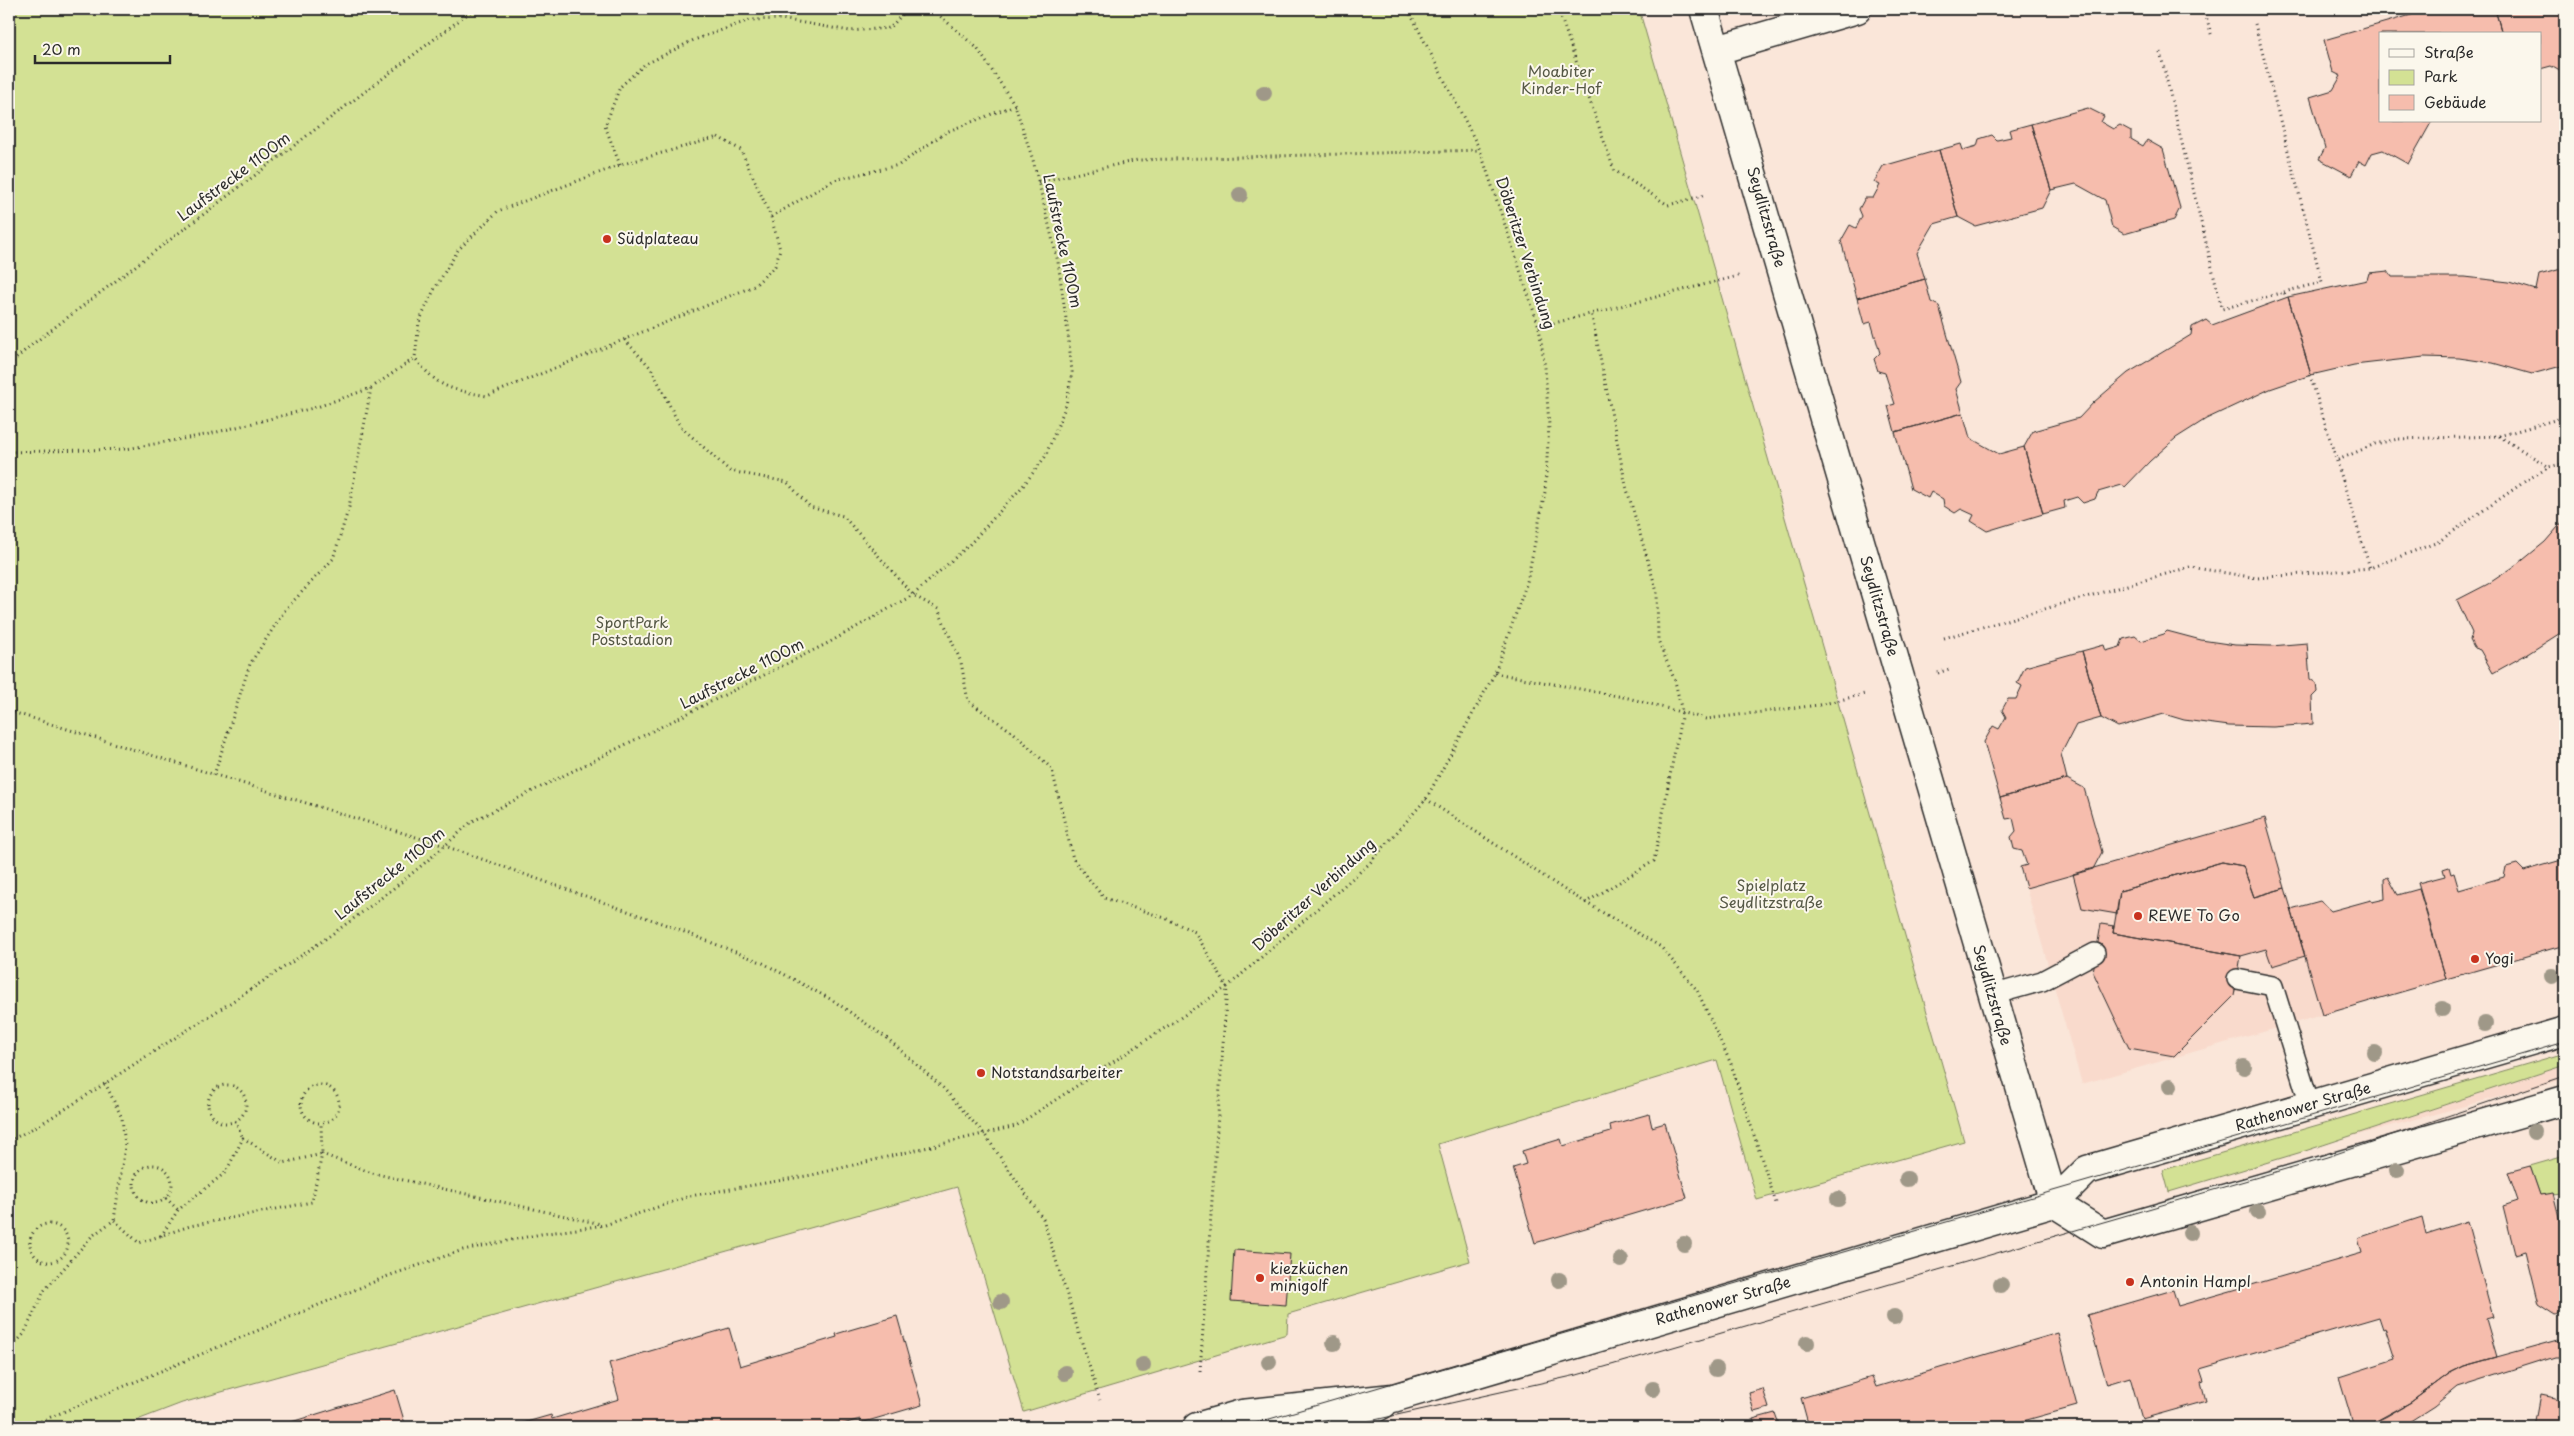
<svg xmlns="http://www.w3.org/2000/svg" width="2574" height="1436" font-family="'Playpen Sans',sans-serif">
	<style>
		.built { fill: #f9dacc }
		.green { fill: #d3e194; stroke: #7f8660 }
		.building { fill: #f6bdad; stroke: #2b2b2b }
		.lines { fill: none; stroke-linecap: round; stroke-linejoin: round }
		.service-casing { stroke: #2b2b2b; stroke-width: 22 }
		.minor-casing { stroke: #2b2b2b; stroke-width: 31 }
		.secondary-casing { stroke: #2b2b2b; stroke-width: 31 }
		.path { stroke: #2b2b2b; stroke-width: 3; stroke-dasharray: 1 4; stroke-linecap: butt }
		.service { stroke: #fbf7ec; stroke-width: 19 }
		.minor { stroke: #fbf7ec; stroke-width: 28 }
		.secondary { stroke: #fbf7ec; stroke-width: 28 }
		.tram { stroke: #2b2b2b; stroke-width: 1 }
		.tree { fill: #9f9888 }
		.poi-dot { fill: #c8321e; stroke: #fbf7ec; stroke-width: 2 }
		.labels { text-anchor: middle; stroke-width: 4; stroke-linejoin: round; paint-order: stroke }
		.park-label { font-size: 15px; fill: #555845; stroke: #fbf7ec }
		.street-label { font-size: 15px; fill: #2b2b2b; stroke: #fbf7ec }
		.poi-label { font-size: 15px; fill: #2b2b2b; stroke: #fbf7ec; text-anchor: start }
	</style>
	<rect width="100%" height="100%" fill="#fae6d9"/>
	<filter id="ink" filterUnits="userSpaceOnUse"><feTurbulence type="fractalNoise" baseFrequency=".02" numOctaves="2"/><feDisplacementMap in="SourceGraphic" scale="10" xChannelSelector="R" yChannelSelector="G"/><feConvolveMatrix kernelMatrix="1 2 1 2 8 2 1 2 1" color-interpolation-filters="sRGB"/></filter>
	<g filter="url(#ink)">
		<path class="built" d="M2265,818l57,197 -240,69 -56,-196z
			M2565,1065v14l-219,59z"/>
		<path class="green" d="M9,9h1630l325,1132 -207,59 -40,-140 -279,84 32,117 -182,53 -1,20 -263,78 -67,-225 -775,216 -63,24h-110z
			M2565,1053v12l-260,86 -136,41 -6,-22z
			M2565,1156l-2,37 -23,2 -10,-29z"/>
		<path class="building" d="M2432,9h63l7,25h-122v87h52l-24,43 -25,-14 -11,3 -6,12 -7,-4 -8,15 -32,-17 6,-11 -15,-51 23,-7 8,-14 -8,-4 -9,-32z
			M2495,9h70v65l-14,-8 -11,3v-35h-38z
			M2088,108l16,8 -3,6 12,7 7,-4 11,6v8l12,7 4,-6 16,9 17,59 -6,12 -50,14 -12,-7 -7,-27 -29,-16 -25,6 -20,-66z
			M2031,124l20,66 -9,18 -67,18 -17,-9 -19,-67 22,-6 2,6 14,-4 2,-7 13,-4 5,5 14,-3 -2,-7z
			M1939,150l19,67 -24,7 -17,29 8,26 -68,19 -16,-57 9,-16 6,3 6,-12 -3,-7 6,-11h8l7,-13 -6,-3 9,-16z
			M2565,268v97l-33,9 -39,-11 -34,-5 -35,-1 -70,8 -43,10 -23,-78 79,-17 2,-7 19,-2 4,6h73l44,5 27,8 3,-15z
			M1925,279l6,23 8,4 22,76 -5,7 7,24 -68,19 -7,-26 7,-2 -10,-31 -7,-2 -4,-12 6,-6 -9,-31 -7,2 -7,-26z
			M2288,297l23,78 -41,14 -64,30 -30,19 -26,23 -25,26 -3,-2 -24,7 -3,7 -12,4 -6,-6 -13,4 1,7 -22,6 -19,-67 9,-16 46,-13 15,-16 34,-29 63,-38 1,-8 14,-7 6,5z
			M1963,413l7,25 29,16 25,-7 19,67 -56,17 -16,-10 3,-6 -13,-6 -6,4 -11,-7 -1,-7 -12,-7 -3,6 -17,-9 -16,-57z
			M2565,519v111l-36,23 -36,20 -13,-23 -6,-2 -4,-8 2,-7 -15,-33 31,-16 30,-20 27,-22z
			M2167,631l34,9 34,5 36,1 36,-3 3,36 6,4 1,9 -5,5 1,27 -40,3 -44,-1 -45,-6 -20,-6 -46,13 -17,-9 -19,-67 22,-6 2,6 14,-4 3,-8 12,-3 6,5 23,-7z
			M2082,651l19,67 -25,7 -15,29 6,25 -67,19 -16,-56 9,-16 6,3 7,-12 -4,-7 6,-11h8l6,-13 -5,-3 8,-16z
			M2067,779l17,9 18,64 -9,17 -67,19 -6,-21 7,-2 -5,-14 -8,-2 -3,-12 5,-6 -3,-13 -7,1 -6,-21z
			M2265,818l20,70 -31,9 -11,-31 -21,-4 -102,29 -3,23 -35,-6 -9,-34z
			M2565,859v86l-119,34 -28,-96 27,-7 -2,-7 6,-2 2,7 3,-1 5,17 45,-13 2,-10 11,-3 7,7z
			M2222,862l21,4 11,31 31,-9 20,68 -33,10 -6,-17 -25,7 -128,-23 7,-42z
			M2388,877l10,18 21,-6 27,90 -124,36 -31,-106 29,-8 11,10 40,-11 1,2 13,-3 -1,-20z
			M2101,924l13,2 -1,7 128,23 -7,40 -60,60 -45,-8 -36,-76z
			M1649,1114l3,13 13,-4 22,75 -152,45 -22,-75 13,-4 -4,-13 39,-12 2,7 48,-14 -1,-7z
			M2530,1166l10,29 13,-2 12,48v72l-9,2 -17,-11 -13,-53 -11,3 -12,-48 15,-5 -10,-29z
			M2565,1183v37l-2,-36z
			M2422,1217l4,17 41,-13 26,96 -7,2 11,38 -33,9 -14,7 -39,29 -24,14 -22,11h-11l-15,-50 56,-18 -10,-31 -2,1 -4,-12 -179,52 4,12 -3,1 5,19 -64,18 -12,-42 -23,7 -20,-69 86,-25 5,16 105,-30 79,-23 -4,-15z
			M1234,1250l56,4 -4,51 -55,-4z
			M897,1316l25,89 -61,18 -1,-4 -27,8h-324l42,-12 1,4 67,-20 -10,-36 120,-35 11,38 97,-29 -1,-3z
			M2058,1333l19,73 -61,17 2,4h-209l-8,-29 71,-21 4,10z
			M2562,1339l3,17h-10l-98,31 -23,19 -33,21h-36l46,-25 39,-29 14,-7z
			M1763,1389l6,19 -15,4 -5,-19z
			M395,1390l11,37h-131z
			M2541,1395l24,5v27h-30z
			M1775,1413l5,14h-25l-2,-8z"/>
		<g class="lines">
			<g class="service-casing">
				<path id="service" d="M2237,979l36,7 37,119
					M1992,995l50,-14 53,-28"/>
			</g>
			<g class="minor-casing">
				<path id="minor" d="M1704,9l350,1194
					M1717,50l140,-41"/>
			</g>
			<g class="secondary-casing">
				<path id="secondary" d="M2054,1203l49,31 462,-134
					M1197,1427l45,-13 151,-16 661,-195 33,-33 478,-139
					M1341,1427l42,-23"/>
			</g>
			<path class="path" d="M1558,9l56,161 54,35 38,-10
				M2204,9l8,28
				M2255,24l67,258 -38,10
				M2160,52l62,257 62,-17 2,5
				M718,137l23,13 30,67 9,32 -5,17 -21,20 -267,110c-37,-7 -48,-7 -72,-38l4,-36 15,-32 24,-40 40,-39 122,-46z
				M620,165l-15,-39 15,-39 24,-22 50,-25 56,-20 31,-1 69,12 40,-3 17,-19
				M1038,182l100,-22 342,-10
				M771,217l63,-37 65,-15 47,-33 69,-27
				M1539,327l203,-52
				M9,365l21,-19 444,-337
				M2310,375l60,193
				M2499,436l66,-19
				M9,452l117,-3 79,-14 112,-28 54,-19 44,-30
				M2338,460l37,-16 23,-5 101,-3 50,31
				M1944,638l246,-71 67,11 113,-10 68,-26 89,-62 22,-13 16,-4
				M1495,673l133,25 78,21 113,-14 46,-11
				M1938,673l14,-5
				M9,711l436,135 219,78 97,38 73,39 54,38 55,49 42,47 58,84 57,181
				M214,775l36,-111 35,-54 48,-51 16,-52 22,-119
				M1426,799l142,93 93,55 36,43 34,74 45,139
				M1585,903l69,-42 28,-149 -7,-31 -17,-41 -1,-48 -31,-106 -35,-174
				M105,1083l17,35 3,28 -11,74
				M208 1104a19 19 0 1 1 38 0a19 19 0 1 1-38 0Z
				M301 1104a19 19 0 1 1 38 0a19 19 0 1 1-38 0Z
				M235,1121l8,17
				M9,1141c55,-28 106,-65 158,-98 106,-67 212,-135 304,-221l359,-180 83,-47 55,-49 55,-60 22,-29 21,-52 6,-33 -4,-39 -10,-71 -25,-102 -18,-55 -38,-57 -45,-39
				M134 1184a19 19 0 1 1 38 0a19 19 0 1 1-38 0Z
				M166,1198l12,12
				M30 1243a19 19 0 1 1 38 0a19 19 0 1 1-38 0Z
				M161,1236l17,-26 48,-38 17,-34 40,25 39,-9 -1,-30
				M9,1350l15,-16 20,-43 48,-55 22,-16 25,23 51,-17 122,-24 10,-48 50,19 229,51
				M1200,1371l27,-384 142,-123 57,-65 69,-126 32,-91 18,-90 4,-67 -4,-57 -6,-41 -59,-177 -72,-141
				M27,1427l361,-151 75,-26 78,-16 64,-9 85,-29 122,-21 204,-49 211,-139 -32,-55 -30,-14 -61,-20 -31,-39 -21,-90 -38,-36 -46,-32 -7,-39 -23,-53 -25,-14 -70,-79 -33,-9 -23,-25 -57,-11 -50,-45 -29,-58 -27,-29"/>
			<use href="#service" class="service"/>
			<use href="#minor" class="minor"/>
			<use href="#secondary" class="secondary"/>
			<path class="tram" d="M1242,1427l1323,-385
				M1343,1427l234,-52 750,-218 238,-81"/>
		</g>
		<g class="tree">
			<circle cx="1264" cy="93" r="8"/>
			<circle cx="1240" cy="195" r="8"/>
			<circle cx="2552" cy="976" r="8"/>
			<circle cx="2442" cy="1009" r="8"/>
			<circle cx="2485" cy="1024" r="8"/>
			<circle cx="2375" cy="1053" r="8"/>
			<circle cx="2244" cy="1067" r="8"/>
			<circle cx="2170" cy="1086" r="8"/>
			<circle cx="2534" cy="1132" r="8"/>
			<circle cx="2397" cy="1170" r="8"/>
			<circle cx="1907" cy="1179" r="8"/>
			<circle cx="1838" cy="1199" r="8"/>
			<circle cx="2258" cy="1212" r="8"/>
			<circle cx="2190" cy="1233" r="8"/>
			<circle cx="1684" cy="1244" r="8"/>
			<circle cx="1621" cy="1260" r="8"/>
			<circle cx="1559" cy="1280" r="8"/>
			<circle cx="2001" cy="1285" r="8"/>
			<circle cx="1001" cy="1302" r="8"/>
			<circle cx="1894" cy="1317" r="8"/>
			<circle cx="1334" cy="1343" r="8"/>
			<circle cx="1807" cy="1343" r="8"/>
			<circle cx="1269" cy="1362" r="8"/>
			<circle cx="1143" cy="1365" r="8"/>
			<circle cx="1716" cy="1369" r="8"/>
			<circle cx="1065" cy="1373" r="8"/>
			<circle cx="1653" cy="1389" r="8"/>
		</g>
	</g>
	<g class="poi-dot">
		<circle cx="607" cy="239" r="5"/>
		<circle cx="2138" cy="916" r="5"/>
		<circle cx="2475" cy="959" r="5"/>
		<circle cx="981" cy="1073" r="5"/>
		<circle cx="1260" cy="1278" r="5"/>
		<circle cx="2130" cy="1282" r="5"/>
	</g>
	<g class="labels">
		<g class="park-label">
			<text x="1561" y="77">Moabiter<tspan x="1561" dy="17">Kinder-Hof</tspan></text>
			<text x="632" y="628">SportPark<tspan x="632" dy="17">Poststadion</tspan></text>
			<text x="1771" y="891">Spielplatz<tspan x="1771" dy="17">Seydlitzstraße</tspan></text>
		</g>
		<g class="street-label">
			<text transform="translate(234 177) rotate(-37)" y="5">Laufstrecke 1100m</text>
			<text transform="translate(1766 217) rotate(74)" y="5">Seydlitzstraße</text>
			<text transform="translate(1062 241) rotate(78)" y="5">Laufstrecke 1100m</text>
			<text transform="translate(1525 253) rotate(72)" y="5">Döberitzer Verbindung</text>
			<text transform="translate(1879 606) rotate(74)" y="5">Seydlitzstraße</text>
			<text transform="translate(742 674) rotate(-27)" y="5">Laufstrecke 1100m</text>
			<text transform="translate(390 874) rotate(-39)" y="5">Laufstrecke 1100m</text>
			<text transform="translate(1314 895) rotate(-42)" y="5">Döberitzer Verbindung</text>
			<text transform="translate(1992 995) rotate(74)" y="5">Seydlitzstraße</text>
			<text transform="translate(2303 1107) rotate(-16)" y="5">Rathenower Straße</text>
			<text transform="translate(1723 1301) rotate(-16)" y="5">Rathenower Straße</text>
		</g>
		<g class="poi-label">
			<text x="617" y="244">Südplateau</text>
			<text x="2148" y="921">REWE To Go</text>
			<text x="2485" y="964">Yogi</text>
			<text x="991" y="1078">Notstandsarbeiter</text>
			<text x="1270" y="1274">kiezküchen<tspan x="1270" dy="17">minigolf</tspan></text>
			<text x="2140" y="1287">Antonin Hampl</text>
		</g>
	</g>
	<rect width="2574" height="1436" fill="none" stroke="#fbf7ec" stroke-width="30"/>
	<rect x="15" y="15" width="2544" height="1406" fill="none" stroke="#2b2b2b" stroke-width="2" filter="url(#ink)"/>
	<rect x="2379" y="32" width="162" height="90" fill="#fbf7ec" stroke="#a8a59f"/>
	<rect x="2389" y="49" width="25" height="8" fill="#fbf7ec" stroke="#a8a59f"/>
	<text x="2424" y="58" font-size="15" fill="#2b2b2b">Straße</text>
	<rect x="2389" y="70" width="25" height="15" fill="#d3e194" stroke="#a8a59f"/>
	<text x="2424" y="82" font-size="15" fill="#2b2b2b">Park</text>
	<rect x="2389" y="95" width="25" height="15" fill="#f6bdad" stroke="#a8a59f"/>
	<text x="2424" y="108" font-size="15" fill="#2b2b2b">Gebäude</text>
	<path d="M35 55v8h135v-8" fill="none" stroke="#2b2b2b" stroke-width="2.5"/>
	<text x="42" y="55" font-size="15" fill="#2b2b2b" stroke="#fbf7ec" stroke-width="4" paint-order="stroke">20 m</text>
</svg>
